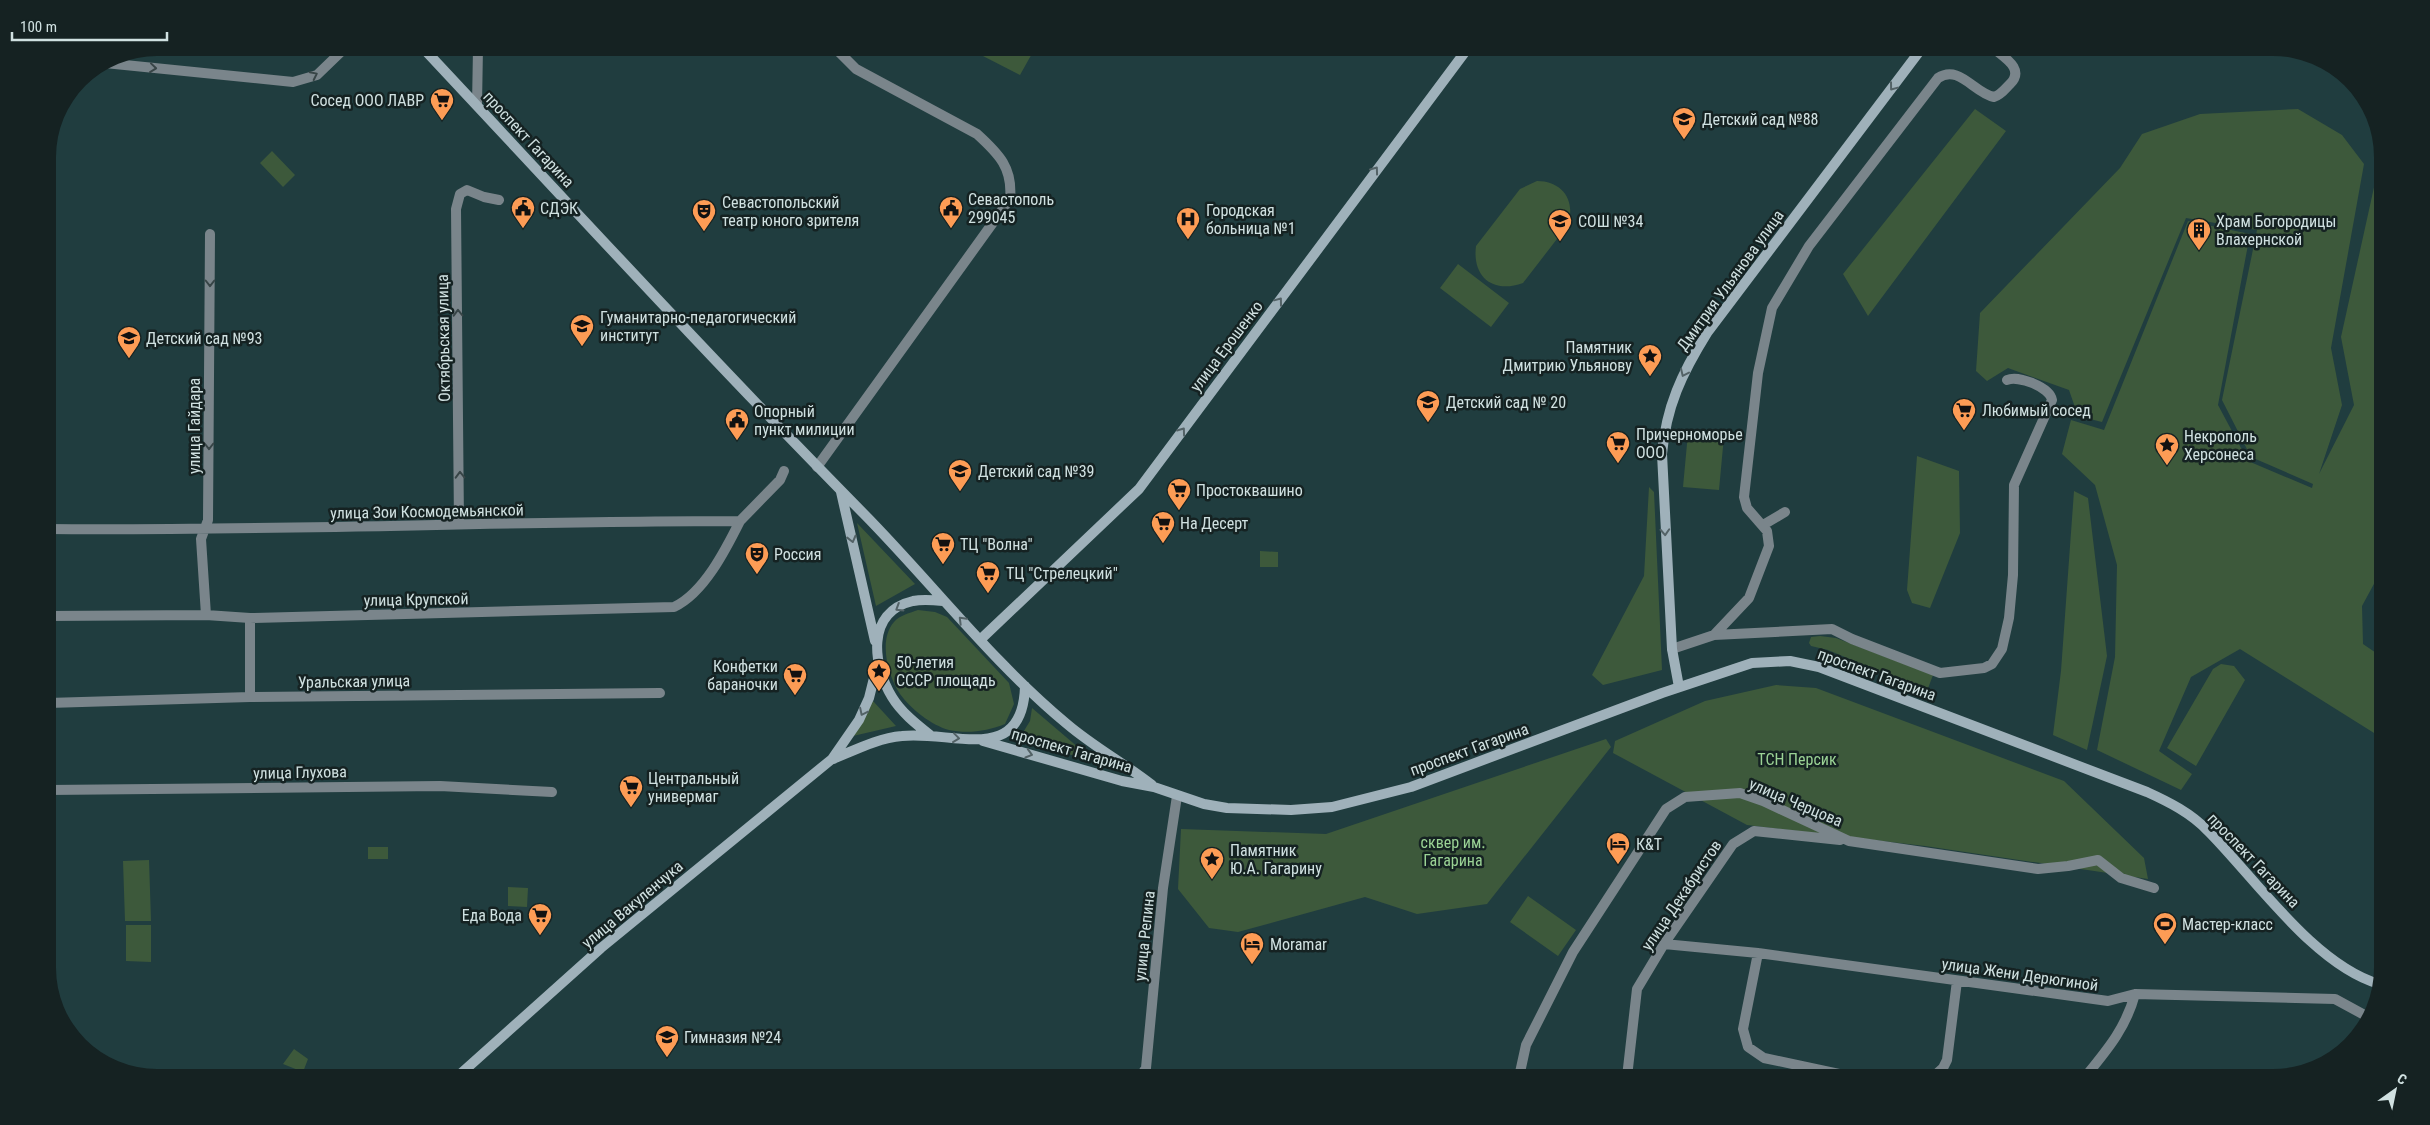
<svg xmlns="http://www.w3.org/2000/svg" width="2430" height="1125" font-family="'Roboto Condensed',sans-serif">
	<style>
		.green { fill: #3d593b }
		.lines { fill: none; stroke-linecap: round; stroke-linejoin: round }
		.minor { stroke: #7a858b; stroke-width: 10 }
		.tertiary { stroke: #7a858b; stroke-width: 10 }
		.secondary { stroke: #9fb1ba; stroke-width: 10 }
		.oneway { stroke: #384547 }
		.oneway2 { stroke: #536266 }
		.labels { text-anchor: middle; stroke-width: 5; stroke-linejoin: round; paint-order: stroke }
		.poi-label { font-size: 16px; fill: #d0e1e1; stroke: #152222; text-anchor: start }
		.street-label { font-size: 16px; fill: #d0e1e1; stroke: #152222 }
		.park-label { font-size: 16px; fill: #9bd395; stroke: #152222 }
	</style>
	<rect width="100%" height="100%" fill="#203d3f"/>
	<path class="green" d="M985,48h44l5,2 -14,25 -39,-20z
		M1975,109l31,22 -138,185 -25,-42z
		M2298,109l44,26 22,29 -33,184 11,57 -23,69 35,-69 -13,-68 41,-186v418l-20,37 1,38 19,13v81l-142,-89 -49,28 -32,74 33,23 -11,16 -84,-40 18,-93 2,-92 -22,-80 -33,-31 9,-34 33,10 84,-209 62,13 -32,171 30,56 64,27 1,-4 -62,-27 -29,-57 35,-170 -71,-12 -84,204 -24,-6 -9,-26 -61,-22 -21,13 -11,-10 4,-58 140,-145 22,-34 58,-20z
		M272,151l23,24 -12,12 -23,-24z
		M1537,181c26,0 40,21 30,45l-44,57c-30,11 -51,-6 -47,-37l44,-57z
		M1458,264l51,39 -18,24 -51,-39z
		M1688,433l36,3 -5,54 -36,-3z
		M1917,456l42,15 1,62 -30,75 -18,-5 -5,-13z
		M1649,487l5,5 8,178 -59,15 -11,-10 52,-99z
		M2074,491l14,7 19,158 -20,94 -34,-15 8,-64z
		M857,523l58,61 -39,22z
		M1260,551l18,1v15h-18z
		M918,610l17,2 12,5 62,66 5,21 -9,20c-17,7 -37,10 -56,6 -18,-5 -38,-21 -49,-36 -12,-18 -22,-54 -6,-72 6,-7 16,-9 24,-12z
		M1820,636l16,2 97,37 -6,16 -99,-41 -17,-4 -2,-3 2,-6z
		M2221,664l13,2 11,14 -49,86 -29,-18 46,-79z
		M1776,685l40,3 248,93 80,77 4,21 -223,-33 -178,-21 -134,-72 2,-12 90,-40z
		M873,701l23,25 -43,10z
		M1032,708l54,46 -1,5 -66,-20 11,-18z
		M1606,739l5,8 -124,157 -70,10 -52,-17 -127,35 -29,-4 -31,-39 3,-60 145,5z
		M368,847h20v12h-20z
		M149,860l2,61h-26l-2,-60z
		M508,887l20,1 -1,19 -19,-1z
		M1528,896l48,34 -18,26 -48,-34z
		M126,925h25v37l-25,-1z
		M294,1049l14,10 -5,13 -20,-8z"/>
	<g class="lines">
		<path class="minor" d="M477,105l1,-57
			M817,467l193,-268c3,-31 -11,-45 -33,-65l-121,-65 -21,-21
			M459,524l-3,-315 4,-15 7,-4 17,7 15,3
			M1763,525l22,-13
			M48,529c231,2 461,-8 692,-8l40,-41 4,-9
			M206,615l-5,-76 7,-19 2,-286
			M48,616l158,-1 44,3 424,-11c30,-14 52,-58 66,-86
			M1714,635l35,-37 20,-52 -2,-15 -20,-23 -3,-11 14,-124 14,-65 37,-62 129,-168c21,-14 36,15 56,19 7,-2 11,-8 16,-13 15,-15 -5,-26 -17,-36
			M1672,649l42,-14 118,-6 20,10 88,34 44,-5 8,-4 10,-15 7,-31 4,-43 1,-90 38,-85c-2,-13 -34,-25 -45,-20
			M250,697v-79
			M48,703l202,-6 410,-4
			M48,790l392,-4 112,6
			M1664,944l94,9 350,48 27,-7 200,5 33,18
			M1758,953l-15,76 5,18 16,11 75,16 35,3
			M1140,1077l6,-9 17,-180 14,-92
			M1519,1077l7,-32 47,-93 93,-143 19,-12 55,-4 23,8 86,40 189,28 30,-3 30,-6 23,18 33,10
			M1627,1077l10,-88 27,-45 69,-100 21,-13 86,9
			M1933,1077l10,-9 4,-8 10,-79
			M2085,1077c22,-27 41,-49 50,-83"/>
		<path class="tertiary" d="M105,63l188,19 24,-7 28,-27"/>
		<path class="secondary" d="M423,48c146,156 291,314 441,466 68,69 128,148 203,210 27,23 57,39 85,61
			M841,492l34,149
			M981,639l158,-150 329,-441
			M1679,687l-7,-38 -10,-195c4,-47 20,-81 45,-121l215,-285
			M930,735c-14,-11 -29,-23 -38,-38 -19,-31 -27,-85 21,-96 10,-2 20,-1 30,0
			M983,741l139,40 32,6 50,17 23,4 64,2 41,-3 79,-20 251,-94 90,-30 38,-2 29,6 328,125c22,10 44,21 61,39 47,47 106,134 171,153
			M833,759c22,-9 45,-21 69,-23 50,-6 121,31 123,-50
			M457,1077l144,-129 231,-189 27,-39 10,-22 8,-32"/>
	</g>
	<defs><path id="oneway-chevron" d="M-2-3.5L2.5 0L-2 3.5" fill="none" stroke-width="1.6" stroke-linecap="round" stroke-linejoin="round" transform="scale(1.25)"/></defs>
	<g class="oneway">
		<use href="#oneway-chevron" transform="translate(153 68) rotate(6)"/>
		<use href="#oneway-chevron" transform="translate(314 75) rotate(-26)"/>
		<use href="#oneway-chevron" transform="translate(210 283) rotate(90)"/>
		<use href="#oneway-chevron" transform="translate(458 313) rotate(-91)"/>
		<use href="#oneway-chevron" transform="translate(209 446) rotate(90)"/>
		<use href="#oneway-chevron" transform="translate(460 475) rotate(-91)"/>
	</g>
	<g class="oneway2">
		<use href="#oneway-chevron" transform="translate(1893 87) rotate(127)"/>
		<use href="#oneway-chevron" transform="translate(1375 170) rotate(-54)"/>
		<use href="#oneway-chevron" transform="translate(1279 301) rotate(-53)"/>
		<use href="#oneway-chevron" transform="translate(1684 373) rotate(115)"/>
		<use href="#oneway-chevron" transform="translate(1182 431) rotate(-54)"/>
		<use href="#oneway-chevron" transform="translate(1665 532) rotate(87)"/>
		<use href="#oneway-chevron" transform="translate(852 539) rotate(76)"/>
		<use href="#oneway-chevron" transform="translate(899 608) rotate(148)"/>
		<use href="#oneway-chevron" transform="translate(962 620) rotate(-135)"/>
		<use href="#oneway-chevron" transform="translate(863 712) rotate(116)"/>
		<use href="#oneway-chevron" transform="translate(956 738) rotate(7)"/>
		<use href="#oneway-chevron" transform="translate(1029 754) rotate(16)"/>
	</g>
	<defs>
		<g id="supermarket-pin" transform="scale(1.25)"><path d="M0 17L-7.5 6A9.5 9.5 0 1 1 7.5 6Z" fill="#fd9c55" stroke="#152222"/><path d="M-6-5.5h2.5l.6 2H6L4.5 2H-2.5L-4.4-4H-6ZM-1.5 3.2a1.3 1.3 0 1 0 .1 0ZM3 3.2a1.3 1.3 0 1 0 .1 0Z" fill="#111"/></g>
		<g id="school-pin" transform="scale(1.25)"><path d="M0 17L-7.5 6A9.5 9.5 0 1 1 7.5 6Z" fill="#fd9c55" stroke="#152222"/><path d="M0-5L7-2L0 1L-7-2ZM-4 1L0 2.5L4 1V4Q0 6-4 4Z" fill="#111"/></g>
		<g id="civic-pin" transform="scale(1.25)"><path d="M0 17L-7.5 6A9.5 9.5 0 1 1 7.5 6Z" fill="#fd9c55" stroke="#152222"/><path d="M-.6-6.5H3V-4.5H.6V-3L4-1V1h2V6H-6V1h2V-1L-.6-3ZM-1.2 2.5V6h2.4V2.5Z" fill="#111"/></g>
		<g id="theatre-pin" transform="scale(1.25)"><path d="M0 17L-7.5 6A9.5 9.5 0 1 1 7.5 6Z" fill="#fd9c55" stroke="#152222"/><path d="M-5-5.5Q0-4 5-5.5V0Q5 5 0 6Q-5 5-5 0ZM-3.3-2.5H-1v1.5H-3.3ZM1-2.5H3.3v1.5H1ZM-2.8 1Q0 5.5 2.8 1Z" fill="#111"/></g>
		<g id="hospital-pin" transform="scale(1.25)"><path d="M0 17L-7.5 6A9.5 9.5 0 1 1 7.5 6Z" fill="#fd9c55" stroke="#152222"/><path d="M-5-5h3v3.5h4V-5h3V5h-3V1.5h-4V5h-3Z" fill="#111"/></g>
		<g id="building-pin" transform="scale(1.25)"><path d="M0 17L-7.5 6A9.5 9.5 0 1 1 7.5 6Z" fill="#fd9c55" stroke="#152222"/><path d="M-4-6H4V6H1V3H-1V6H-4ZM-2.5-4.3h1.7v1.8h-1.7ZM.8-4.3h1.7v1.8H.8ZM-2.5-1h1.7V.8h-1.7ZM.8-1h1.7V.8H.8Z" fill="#111"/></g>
		<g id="university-pin" transform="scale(1.25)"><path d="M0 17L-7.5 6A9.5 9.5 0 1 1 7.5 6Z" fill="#fd9c55" stroke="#152222"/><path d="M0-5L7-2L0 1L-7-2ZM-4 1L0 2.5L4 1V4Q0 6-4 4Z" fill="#111"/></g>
		<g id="sight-pin" transform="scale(1.25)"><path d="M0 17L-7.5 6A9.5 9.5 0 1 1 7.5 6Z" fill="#fd9c55" stroke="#152222"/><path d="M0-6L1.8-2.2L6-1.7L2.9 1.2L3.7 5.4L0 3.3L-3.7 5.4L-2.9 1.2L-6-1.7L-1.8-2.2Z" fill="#111"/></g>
		<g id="hotel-pin" transform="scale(1.25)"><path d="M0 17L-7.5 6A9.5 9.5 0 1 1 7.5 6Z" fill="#fd9c55" stroke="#152222"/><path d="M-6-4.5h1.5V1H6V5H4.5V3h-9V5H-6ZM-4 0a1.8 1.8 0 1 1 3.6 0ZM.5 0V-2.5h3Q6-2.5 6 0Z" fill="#111"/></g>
		<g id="stadium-pin" transform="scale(1.25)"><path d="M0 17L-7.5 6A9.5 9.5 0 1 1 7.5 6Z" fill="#fd9c55" stroke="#152222"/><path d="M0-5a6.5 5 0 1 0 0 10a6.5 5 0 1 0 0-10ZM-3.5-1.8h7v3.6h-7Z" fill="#111"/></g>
	</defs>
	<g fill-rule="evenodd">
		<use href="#supermarket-pin" x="442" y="100"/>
		<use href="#school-pin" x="1684" y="119"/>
		<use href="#civic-pin" x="523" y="208"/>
		<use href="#civic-pin" x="951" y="208"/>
		<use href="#theatre-pin" x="704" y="211"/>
		<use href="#hospital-pin" x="1188" y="219"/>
		<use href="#school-pin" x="1560" y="221"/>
		<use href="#building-pin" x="2199" y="230"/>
		<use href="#university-pin" x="582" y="326"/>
		<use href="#school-pin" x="129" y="338"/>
		<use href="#sight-pin" x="1650" y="356"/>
		<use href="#school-pin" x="1428" y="402"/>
		<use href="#supermarket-pin" x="1964" y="410"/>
		<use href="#civic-pin" x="737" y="420"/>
		<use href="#supermarket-pin" x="1618" y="443"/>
		<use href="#sight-pin" x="2167" y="445"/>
		<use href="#school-pin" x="960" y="471"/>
		<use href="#supermarket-pin" x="1179" y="490"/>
		<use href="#supermarket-pin" x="1163" y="523"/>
		<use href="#supermarket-pin" x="943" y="544"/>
		<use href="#theatre-pin" x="757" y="554"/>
		<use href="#supermarket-pin" x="988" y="573"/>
		<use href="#sight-pin" x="879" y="671"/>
		<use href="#supermarket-pin" x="795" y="675"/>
		<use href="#supermarket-pin" x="631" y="787"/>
		<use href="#hotel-pin" x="1618" y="844"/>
		<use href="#sight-pin" x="1212" y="859"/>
		<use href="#supermarket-pin" x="540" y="915"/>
		<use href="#stadium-pin" x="2165" y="924"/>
		<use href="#hotel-pin" x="1252" y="944"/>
		<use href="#school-pin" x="667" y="1037"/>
	</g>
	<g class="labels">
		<g class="poi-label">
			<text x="424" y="106" text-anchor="end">Сосед ООО ЛАВР</text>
			<text x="1702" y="125">Детский сад №88</text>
			<text x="968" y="205">Севастополь<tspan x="968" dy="18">299045</tspan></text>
			<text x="722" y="208">Севастопольский<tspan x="722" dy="18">театр юного зрителя</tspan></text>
			<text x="540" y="214">СДЭК</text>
			<text x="1206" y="216">Городская<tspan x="1206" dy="18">больница №1</tspan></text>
			<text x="1578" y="227">СОШ №34</text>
			<text x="2216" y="227">Храм Богородицы<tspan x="2216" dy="18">Влахернской</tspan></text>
			<text x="600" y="323">Гуманитарно-педагогический<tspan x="600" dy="18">институт</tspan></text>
			<text x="146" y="344">Детский сад №93</text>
			<text x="1632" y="353" text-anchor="end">Памятник<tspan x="1632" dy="18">Дмитрию Ульянову</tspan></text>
			<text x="1446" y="408">Детский сад № 20</text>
			<text x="1982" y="416">Любимый сосед</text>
			<text x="754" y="417">Опорный<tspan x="754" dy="18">пункт милиции</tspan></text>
			<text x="1636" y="440">Причерноморье<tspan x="1636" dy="18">ООО</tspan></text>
			<text x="2184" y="442">Некрополь<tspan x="2184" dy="18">Херсонеса</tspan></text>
			<text x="978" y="477">Детский сад №39</text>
			<text x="1196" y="496">Простоквашино</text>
			<text x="1180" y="529">На Десерт</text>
			<text x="960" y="550">ТЦ "Волна"</text>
			<text x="774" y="560">Россия</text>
			<text x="1006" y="579">ТЦ "Стрелецкий"</text>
			<text x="896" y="668">50-летия<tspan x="896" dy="18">СССР площадь</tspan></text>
			<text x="778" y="672" text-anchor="end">Конфетки<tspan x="778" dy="18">бараночки</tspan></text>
			<text x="648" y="784">Центральный<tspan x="648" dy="18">универмаг</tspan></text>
			<text x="1636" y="850">К&amp;Т</text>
			<text x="1230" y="856">Памятник<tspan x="1230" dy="18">Ю.А. Гагарину</tspan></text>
			<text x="522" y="921" text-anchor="end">Еда Вода</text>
			<text x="2182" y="930">Мастер-класс</text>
			<text x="1270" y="950">Moramar</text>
			<text x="684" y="1043">Гимназия №24</text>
		</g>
		<g class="street-label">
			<text transform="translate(529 139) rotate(47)" y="6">проспект Гагарина</text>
			<text transform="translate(1730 280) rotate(-54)" y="6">Дмитрия Ульянова улица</text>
			<text transform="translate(443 338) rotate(-91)" y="6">Октябрьская улица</text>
			<text transform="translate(1226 346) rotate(-53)" y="6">улица Ерошенко</text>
			<text transform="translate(194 426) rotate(-90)" y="6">улица Гайдара</text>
			<text transform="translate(427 511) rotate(-1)" y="6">улица Зои Космодемьянской</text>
			<text transform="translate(416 599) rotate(-1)" y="6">улица Крупской</text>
			<text transform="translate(1877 674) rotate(20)" y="6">проспект Гагарина</text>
			<text transform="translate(354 681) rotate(-1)" y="6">Уральская улица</text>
			<text transform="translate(1469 749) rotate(-20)" y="6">проспект Гагарина</text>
			<text transform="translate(1072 750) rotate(16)" y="6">проспект Гагарина</text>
			<text transform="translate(300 772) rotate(-1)" y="6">улица Глухова</text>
			<text transform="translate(1796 802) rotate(23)" y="6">улица Черцова</text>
			<text transform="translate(2254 860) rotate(46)" y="6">проспект Гагарина</text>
			<text transform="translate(1681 895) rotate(-56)" y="6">улица Декабристов</text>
			<text transform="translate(632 904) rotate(-40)" y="6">улица Вакуленчука</text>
			<text transform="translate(1144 936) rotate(-84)" y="6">улица Репина</text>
			<text transform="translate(2020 974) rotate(8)" y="6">улица Жени Дерюгиной</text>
		</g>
		<g class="park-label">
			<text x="1797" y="765">ТСН Персик</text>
			<text x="1453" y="848">сквер им.<tspan x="1453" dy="18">Гагарина</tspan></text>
		</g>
	</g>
	<path d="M0 0H2430V1125H0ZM157 56H2273A101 101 0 0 1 2374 157V968A101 101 0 0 1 2273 1069H157A101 101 0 0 1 56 968V157A101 101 0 0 1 157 56Z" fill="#152222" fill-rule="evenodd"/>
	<g transform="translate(2395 1090) rotate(33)" stroke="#152222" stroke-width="4" paint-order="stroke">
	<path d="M0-4L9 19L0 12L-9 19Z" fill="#d0e1e1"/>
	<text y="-8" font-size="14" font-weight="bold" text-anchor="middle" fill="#d0e1e1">С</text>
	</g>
	<path d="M12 32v8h155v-8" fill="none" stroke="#d0e1e1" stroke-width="2.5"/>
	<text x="20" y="32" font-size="15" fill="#d0e1e1" stroke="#152222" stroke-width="4" paint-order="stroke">100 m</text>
</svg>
